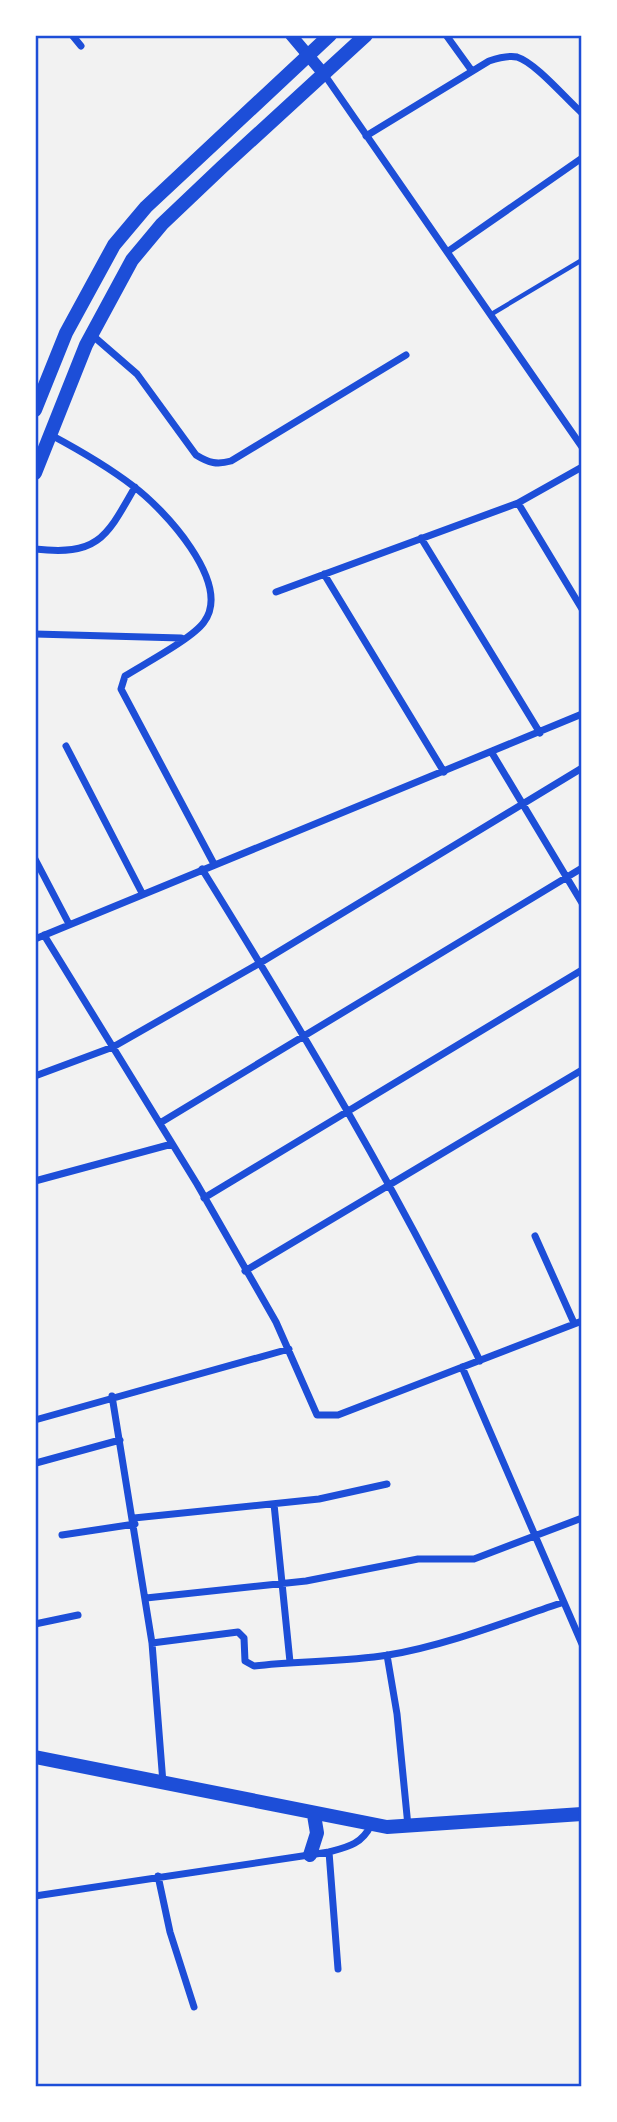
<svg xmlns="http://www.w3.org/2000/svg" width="617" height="2122" font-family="'DejaVu Sans',sans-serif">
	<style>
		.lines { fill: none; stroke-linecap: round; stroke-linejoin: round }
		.service { stroke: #1d4ed8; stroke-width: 4.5 }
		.minor { stroke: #1d4ed8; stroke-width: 7 }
		.tertiary { stroke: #1d4ed8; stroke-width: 12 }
		.primary { stroke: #1d4ed8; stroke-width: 14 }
		.neatline { fill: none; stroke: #1d4ed8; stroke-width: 2.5 }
	</style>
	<rect width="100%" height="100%" fill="#f2f2f2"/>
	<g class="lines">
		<path class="service" d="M490,315l92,-55"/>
		<path class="minor" d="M72,35l9,11
			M446,35l26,36
			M324,74l258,373
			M366,136l123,-75c9,-3 19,-6 28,-4 19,6 49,42 65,56
			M447,252l135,-94
			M92,335l45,39 59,81c13,8 21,10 35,6l175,-106
			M51,435c28,15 56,31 82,51 30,22 100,97 71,136 -11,16 -60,42 -79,54l-4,13 93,175
			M518,503l64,106
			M421,538l119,195
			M35,549c63,7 71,-11 100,-62
			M324,574l120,198
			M276,592l242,-89 64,-36
			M35,634l146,4
			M66,746l76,147
			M492,753l90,150
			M35,859l34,65
			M202,869c99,160 196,322 278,492
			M44,935l153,249 79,138 41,93h21l244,-94
			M35,939l547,-225
			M35,1076l78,-29 147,-84 322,-195
			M160,1123l422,-255
			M35,1181l137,-37
			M204,1198l378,-228
			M535,1236l39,87
			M245,1271l337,-201
			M462,1367l120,277
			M112,1396l40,247 11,140
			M35,1420l254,-71
			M36,1463l84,-23
			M274,1504l16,158
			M134,1518l185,-19 68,-15
			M62,1535l73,-11
			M146,1598l160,-17 112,-22h56l108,-41
			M35,1624l43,-9
			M152,1643l86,-11 6,6 1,23 9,5c44,-5 91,-4 134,-11 60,-10 119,-34 176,-53
			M387,1655l10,59 11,112
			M329,1852l9,117
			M158,1876l12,56 24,75
			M35,1896l294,-44c19,-5 33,-8 42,-27"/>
		<path class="tertiary" d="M291,35l32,38"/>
		<path class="primary" d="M35,410l31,-77 48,-88 32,-38 184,-172
			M35,473l51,-128 46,-85 30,-36 60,-57 144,-132
			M35,1757l352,70 195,-13
			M310,1855l7,-22 -3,-18"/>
	</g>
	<rect width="617" height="2122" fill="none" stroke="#ffffff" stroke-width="74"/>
	<rect x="37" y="37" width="543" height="2048" class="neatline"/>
</svg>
